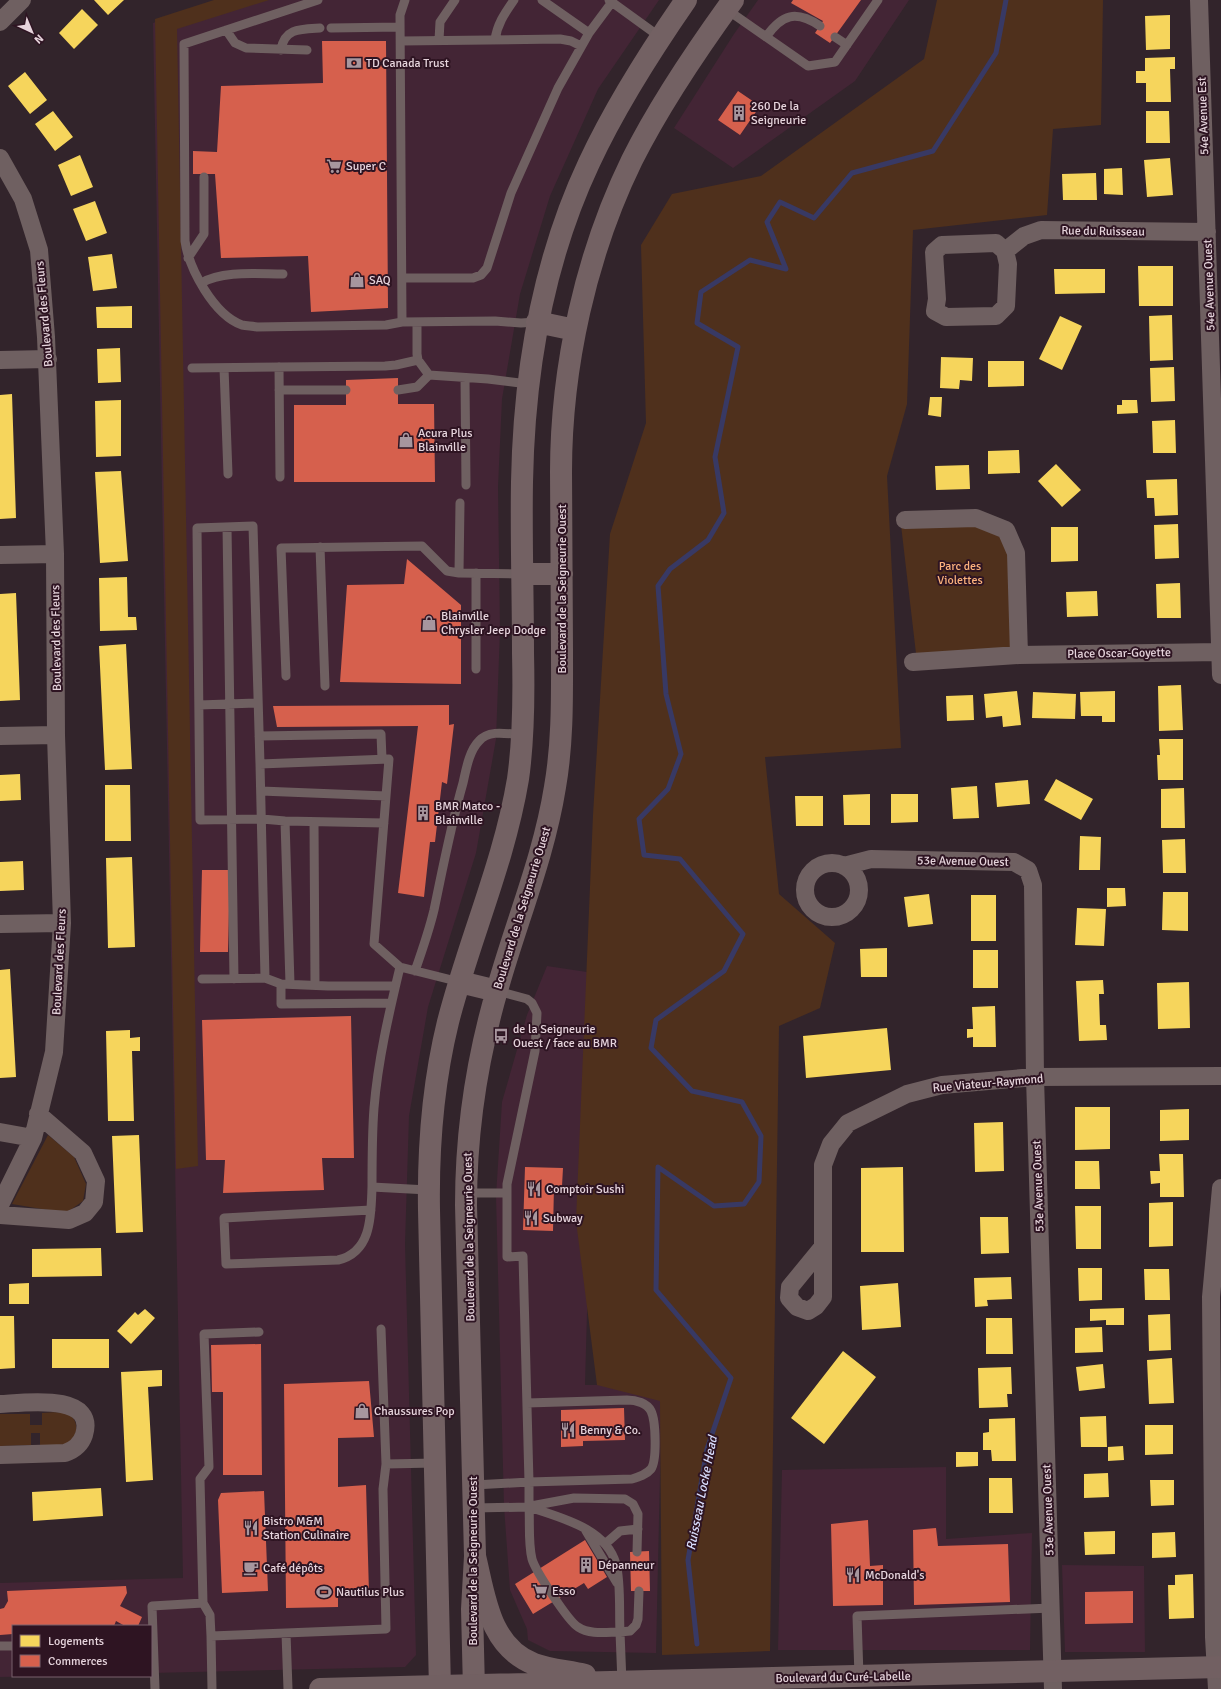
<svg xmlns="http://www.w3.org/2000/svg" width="1221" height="1689" font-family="Signika,sans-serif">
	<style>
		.built { fill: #432535 }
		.green { fill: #4f301c }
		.homes { fill: #f6d55c }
		.shops { fill: #d6604d }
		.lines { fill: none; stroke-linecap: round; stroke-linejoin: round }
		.stream { stroke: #383964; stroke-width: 5 }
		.lane { stroke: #6f6061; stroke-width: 9 }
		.street { stroke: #6f6061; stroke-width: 18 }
		.secondary { stroke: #736163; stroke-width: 22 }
		.primary { stroke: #726062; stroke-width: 22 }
		.labels { text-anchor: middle; stroke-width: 4; stroke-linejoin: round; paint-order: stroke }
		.poi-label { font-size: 12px; fill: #e6d4dc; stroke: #2e1422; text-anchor: start }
		.street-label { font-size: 12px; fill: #e6d4dc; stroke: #2e1422 }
		.park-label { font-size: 12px; fill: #fdb37e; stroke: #2e1422 }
		.water-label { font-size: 13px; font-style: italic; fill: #d8dcfc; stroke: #2e1422 }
	</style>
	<rect width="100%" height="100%" fill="#32242b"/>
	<path class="built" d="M223,0h436l-61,89 -48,107 -30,98 -18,105 -4,88 2,143 -4,109 -20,114 -48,154 -19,109 -4,128 11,411 -11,12 -254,6v-47h-138v50h37l-50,1v-94l183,-5 -30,-1555z
		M758,0h151l-54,81 -122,87 -59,-40 60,-94z
		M547,966l53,8 -11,267 -4,144h77l-6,268 -106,-2 -22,-11 -1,-11 -17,-39 -6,-84 -8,-310 6,-94 25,-87z
		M946,1467v72l86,-6 -2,117h-252l4,-180z
		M1062,1565l82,1 1,86h-80z"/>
	<path class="green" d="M214,0h55l-92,29 21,1137 -22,3 -21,-1150z
		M937,0h166l-2,125 -48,4 -6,86 -134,15 -6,174 -20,72 14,272 -136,9 14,137 56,49 -15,65 -41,18 -9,625 -108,4 -2,-254 -63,-16 -21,-164 17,-406 17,-281 36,-111 -5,-178 31,-51 89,-18 163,-117z
		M968,518l32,11 13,23 4,102 -100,8 -16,-137z
		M48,1135l26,22 12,27 -3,17 -17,12 -54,-9z
		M42,1413c8,0 18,-2 25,1 12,4 12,22 2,28 -8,5 -20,3 -29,3v-12h-9v12l-31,1v-32h30v11h12z"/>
	<path class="homes" d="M94,0h30l-16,15z
		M82,9l16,16 -24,24 -15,-16z
		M1170,15v34l-24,1 -1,-34z
		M1175,57v12h-5l1,33h-25v-19h-10v-12h9v-13z
		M25,72l22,28 -17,14 -22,-28z
		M53,111l20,26 -18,14 -20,-27z
		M1146,111h23l1,32h-24z
		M80,155l13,32 -22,9 -13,-31z
		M1170,158l3,37 -26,2 -3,-37z
		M1122,168l1,27 -19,-1v-25z
		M1096,173l1,27h-34l-1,-26z
		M95,201l12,32 -21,8 -13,-32z
		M112,254l5,34 -24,3 -5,-34z
		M1138,266h35v40h-34z
		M1054,269h51v24l-50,1z
		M132,306v22h-35l-1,-21z
		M1172,315l1,45 -23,1 -1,-45z
		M1060,316l22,10 -20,44 -23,-11z
		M120,348l1,34 -23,1 -1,-34z
		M941,357l32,1 -1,23 -12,-1 -1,9 -19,-1z
		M988,361h36v25l-36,1z
		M1174,367l1,34 -24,1 -1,-34z
		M12,394l4,124 -16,1v-124z
		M930,397h12l-1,20 -13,-2z
		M121,400v56l-25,1 -1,-56z
		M1122,400h15l1,13 -21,1v-9h5z
		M1175,420l1,33h-23l-1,-32z
		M1019,450l1,23 -32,1v-23z
		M1056,464l25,26 -19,17 -24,-26z
		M969,465l1,24 -34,1 -1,-24z
		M121,471l7,90 -28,2 -5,-91z
		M1177,479l1,36 -23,1 -1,-18h-7l-1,-18z
		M1178,524l1,34 -24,1 -1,-34z
		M1051,527h27v34l-27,1z
		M127,577l1,40h8l1,13 -37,1 -1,-53z
		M1180,583l1,35h-24l-1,-34z
		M1097,591l1,25 -31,1 -1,-25z
		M16,593l4,107 -20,1v-107z
		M126,644l6,125 -27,1 -6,-124z
		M1181,685l2,45 -24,1 -1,-45z
		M1017,691l4,34 -18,2 -1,-11 -16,2 -2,-24z
		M1115,691v31h-13v-6h-21l-1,-24z
		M1033,692l43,2 -1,25 -43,-1z
		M973,695l1,25 -27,1 -1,-25z
		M1159,739h24v41h-25l-1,-25h3z
		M20,774l1,26 -21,1v-26z
		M1056,779l37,20 -12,21 -37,-20z
		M1028,780l2,24 -33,3 -2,-24z
		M105,785h25l1,56h-26z
		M977,786l2,32 -26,1 -2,-31z
		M1184,788l1,40h-24v-39z
		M870,794v31h-26l-1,-30z
		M891,794h27v28l-27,1z
		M795,796h28v30h-27z
		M1080,836l21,1 -1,33h-21z
		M1185,839l1,34h-23l-1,-33z
		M132,857l3,90 -27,1 -2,-90z
		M23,861l1,29 -24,1v-29z
		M1107,888h18l1,18 -19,1z
		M1163,892h25v39l-26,-1z
		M929,894l4,30 -25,3 -4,-30z
		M971,895h25v46h-25z
		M1077,908l29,1 -2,37 -29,-1z
		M887,948v29h-26l-1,-28z
		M973,950h25v38h-25z
		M10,969l6,108 -16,1v-108z
		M1103,980l1,14h-5l1,31h6l1,15 -28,1 -3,-60z
		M1189,982l1,46 -32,1 -1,-46z
		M995,1006l1,41h-23v-10l-6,1v-9h6l-1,-22z
		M887,1028l4,42 -85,8 -3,-42z
		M130,1030v8l10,-1v14h-8l2,70h-26l-2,-90z
		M1075,1107h35v42l-35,1z
		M1189,1109v31l-29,1v-31z
		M1003,1122l1,49 -29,1 -1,-49z
		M139,1135l4,97 -27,1 -4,-97z
		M1159,1154h24l1,43h-24v-14l-9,1 -1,-13h10z
		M1075,1161h24l1,28h-25z
		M903,1167l1,85h-43v-84z
		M1173,1202v44l-24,1v-44z
		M1075,1206h26v43h-25z
		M980,1217h28l1,36 -28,1z
		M101,1248l1,28 -70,1v-28z
		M1078,1268h24v32l-23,1z
		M1144,1269h25l1,31h-25z
		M1011,1277l1,22 -25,1 1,6 -13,1 -1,-29z
		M29,1283v21h-20v-20z
		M898,1283l3,44 -39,3 -2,-44z
		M1124,1308v17h-18v-5l-16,1v-12z
		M145,1309l10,9 -24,26 -14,-13 18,-19 3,3z
		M1170,1314l1,36 -22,1 -1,-36z
		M0,1316h14l1,52 -15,1z
		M986,1318h26l1,36h-27z
		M1102,1327l1,25 -28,1v-25z
		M52,1339h57v29h-57z
		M843,1351l33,26 -52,67 -33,-26z
		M1172,1358l2,45 -25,1 -2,-44z
		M1103,1364l2,24 -26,3 -3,-24z
		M1011,1367l1,27h-5l1,13 -29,1 -1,-40z
		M162,1370v16l-14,1 5,93 -27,2 -5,-110z
		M1106,1416l1,31h-26l-1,-30z
		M1015,1418l1,43h-24l-1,-11h-8v-17l6,-1v-13z
		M1145,1425h28v29l-28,1z
		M1123,1446l1,14 -16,1v-14z
		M956,1452h22v14l-22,1z
		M1108,1473l1,24 -25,1v-24z
		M989,1478h23l1,35h-24z
		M1150,1480h24v25l-23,1z
		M101,1488l2,28 -70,5 -1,-29z
		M1115,1531v23l-30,1 -1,-23z
		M1175,1532l1,25 -24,1v-25z
		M1193,1574l1,44 -25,1 -1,-34h7v-10z"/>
	<path class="shops" d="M793,0h68l-31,43 -15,-10 8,-12 -32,-18z
		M322,41h64l2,267 -77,4 -3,-56 -87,2 -6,-84h-22v-23l24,1 4,-66 102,-3z
		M738,91l22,15 -20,29 -22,-15z
		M398,378v26h36l1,78h-141v-77h52v-25z
		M407,559l54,46v79l-121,-2 7,-97 57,-1z
		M449,705v20l5,-1 -7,60 -5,-2 -7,60h-5l-6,55 -26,-4 20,-167 -141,1 -4,-21z
		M202,870h28l-2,82h-28z
		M351,1016l3,142h-32l2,32 -101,3 2,-33h-19l-4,-140z
		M525,1167l38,1 -1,18h-8l-1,45 -30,-1z
		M261,1344l1,131h-39v-83h-11l-1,-47z
		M369,1381l5,56 -36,1v49l28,-2 3,108 -31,1v13l-52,1 -2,-224z
		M624,1408l1,32 -42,1v5l-22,1v-37z
		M264,1491l4,100 -46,2 -4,-93 3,-7z
		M868,1520l2,46 13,-1v40l-50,1 -2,-82z
		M936,1528l2,18 70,-2 2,58 -96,3 -1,-75z
		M585,1540l22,37 -19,12 -4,-6 -51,31 -18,-30z
		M649,1551l1,40h-19l-1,-39z
		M126,1586l1,7 -7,13 22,11 -4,9h-13l-9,-5 -2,5h-101v8l-13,1v-26l4,-1 4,-7 -1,-10z
		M1133,1591v32l-48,1v-32z"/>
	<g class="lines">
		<path class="stream" d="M697,1644l-9,-84 19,-111 24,-71 -75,-88 2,-123 56,39 30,-2 15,-22 2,-46 -19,-34 -50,-11 -41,-43 5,-28 68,-49 19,-37 -63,-75 -36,-4 -5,-36 29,-30 13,-35 -15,-60 -8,-108 12,-17 38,-29 16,-27 -9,-56 23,-110 -41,-24 4,-31 49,-32 36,9 -19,-47 13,-20 34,16 38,-45 81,-22 63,-98 10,-53"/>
		<path class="lane" d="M318,0l-134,44 1,197c4,28 29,74 57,84 5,1 10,1 15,2l129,-2 16,-3
			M405,0l-5,15 2,307 93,-1 26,2 16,-1
			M542,0l47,33
			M609,0l51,37
			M726,9l82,57 27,-4 43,-62
			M331,28l69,-1
			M226,30l9,13 11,5 61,2
			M766,37c16,-23 30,-27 54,-11
			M835,37l12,8
			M439,40l1,-18 15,-22
			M495,40c2,-16 10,-27 19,-40
			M401,41l159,-2 11,2 10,5
			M281,50c3,-22 20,-21 39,-22
			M188,258l16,-24v-57
			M402,278h71l8,-3 6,-7 24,-75 47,-105 31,-55 23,-31
			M201,283c22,-13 57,-9 82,-9
			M417,322v32l1,6 11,15 59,4 40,5
			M279,367l1,110
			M192,368l193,-2 11,-1 22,-5
			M224,368l4,106
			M465,378l1,107
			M279,390h67
			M398,390l19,-3 12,-12
			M460,503l-1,70 64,1
			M227,527l7,452
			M320,547l5,139
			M476,573v96
			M286,676l-5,-128 141,-2 25,25 12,2
			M199,705l59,-2
			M259,736l122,-2 1,25
			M260,764l-7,-238 -56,2 3,292 62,-1 23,2 99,2
			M261,791l125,5
			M285,821l5,163
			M314,822l1,163
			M415,971c7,-20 14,-40 19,-61 9,-43 17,-85 29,-127 3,-13 6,-32 16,-42 10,-12 29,-7 43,-6
			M265,978l-5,-214 129,-5 -15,185 26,23
			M202,979l63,-1 16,6
			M391,1003l-110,1v-20l47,2h67
			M428,1190l-56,-3c0,-26 0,-53 2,-79 4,-48 15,-95 26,-141l60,15
			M467,1193h40
			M371,1210l-147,8 2,46 112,-4c34,-8 33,-45 34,-73
			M381,1329l5,135
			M527,1403l100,-3c9,0 20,3 24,11 5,10 6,50 0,58 -5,6 -12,8 -19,10l-103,3v25
			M474,1485l55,-3 -6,-226 -16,1v-73l28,-133 2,-38 -5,-10 -5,-4 -30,-8
			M531,1506l43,-8 51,1 8,5 5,10 -1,38
			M529,1507c32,11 77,21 87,57 5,17 3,49 4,68l10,-1 6,-6 2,-6 1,-28
			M474,1508l55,-1c1,16 -1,36 3,52 3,11 36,62 46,68 12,8 29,5 42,5l2,51
			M586,1531l31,52
			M605,1544l15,-13 18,-2
			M203,1603l-3,-124 9,-12 -5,-133 55,-2
			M286,1633l2,56
			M0,1646h13
			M859,1676l-2,-60 194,-8
			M155,1689l-3,-83 51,-3 7,12 1,21
			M212,1689l-1,-53 175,-7 -3,-140 3,-25 49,-1"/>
		<path class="street" d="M1199,0l22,675
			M0,22l22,-22
			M0,158l23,41 16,51 7,87 9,217 1,181 6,188 -8,129 -21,86 -33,67
			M996,243l9,8 3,13 -2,42 -10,10 -50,1 -11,-6 2,-12 -3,-47 8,-7z
			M1005,251l19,-15 17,-6 166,2
			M0,360l48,-1
			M905,520l71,-2 30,12 10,23 3,102
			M0,555l55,-1
			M913,662l106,-7 201,-3
			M0,736l56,-1
			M805 890a27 27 0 1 1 54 0a27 27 0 1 1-54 0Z
			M844,866l27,-7 143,3 14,8 5,15 2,192 18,612
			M0,924l62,-1
			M0,1132l33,6
			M0,1215l69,5 16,-7 9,-11 2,-21 -13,-28 -45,-39
			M822,1248l-32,39 -1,11 8,9 11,4 8,-5 7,-9v-132l8,-21 17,-21 59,-29 35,-9 93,-8 186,-1
			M0,1404c23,-1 97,-12 84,31 -3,9 -10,15 -19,18l-65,2
			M1217,1689l-3,-52 -3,-340 10,-109"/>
		<path class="secondary" d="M537,322l38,8
			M523,574h39
			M460,982l37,9
			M440,1689l-11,-479c-1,-64 4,-127 19,-188 21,-82 56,-159 70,-243 6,-42 6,-84 5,-126 0,-57 -2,-114 -1,-171 2,-110 20,-219 67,-319 27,-58 61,-111 97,-163
			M474,1689l-2,-80 3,-53 -9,-351c0,-74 11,-147 32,-218 19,-67 46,-131 57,-200 8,-46 7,-92 7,-138 0,-59 -1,-118 -1,-177 0,-105 25,-218 71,-312 28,-56 64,-109 101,-160"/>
		<path class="primary" d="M475,1556c10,41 14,90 59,108 16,6 35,7 51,11
			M320,1689l901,-22"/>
	</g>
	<defs>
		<g id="bank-bare" transform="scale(1.2)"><path d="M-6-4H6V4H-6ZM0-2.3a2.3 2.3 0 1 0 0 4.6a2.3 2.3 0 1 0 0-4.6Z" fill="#a7969e" stroke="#2e1422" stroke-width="2.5" paint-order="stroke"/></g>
		<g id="building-bare" transform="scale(1.2)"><path d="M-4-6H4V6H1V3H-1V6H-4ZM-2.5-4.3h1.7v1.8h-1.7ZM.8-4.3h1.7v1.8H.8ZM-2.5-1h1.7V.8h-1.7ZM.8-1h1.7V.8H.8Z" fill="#a7969e" stroke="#2e1422" stroke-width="2.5" paint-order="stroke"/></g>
		<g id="supermarket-bare" transform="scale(1.2)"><path d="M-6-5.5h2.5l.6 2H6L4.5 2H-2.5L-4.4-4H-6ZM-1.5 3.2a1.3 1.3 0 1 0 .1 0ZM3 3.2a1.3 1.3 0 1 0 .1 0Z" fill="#a7969e" stroke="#2e1422" stroke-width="2.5" paint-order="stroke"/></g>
		<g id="shop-bare" transform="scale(1.2)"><path d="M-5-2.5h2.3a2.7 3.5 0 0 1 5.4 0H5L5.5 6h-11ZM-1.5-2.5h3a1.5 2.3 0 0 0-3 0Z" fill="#a7969e" stroke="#2e1422" stroke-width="2.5" paint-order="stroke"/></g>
		<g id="bus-bare" transform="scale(1.2)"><path d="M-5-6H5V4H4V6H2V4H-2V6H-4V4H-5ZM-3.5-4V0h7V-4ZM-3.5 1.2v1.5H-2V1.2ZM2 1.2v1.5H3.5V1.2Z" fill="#a7969e" stroke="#2e1422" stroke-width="2.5" paint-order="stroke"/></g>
		<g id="restaurant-bare" transform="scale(1.2)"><path d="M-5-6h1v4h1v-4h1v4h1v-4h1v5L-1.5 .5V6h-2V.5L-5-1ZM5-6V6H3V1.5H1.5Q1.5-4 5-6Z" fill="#a7969e" stroke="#2e1422" stroke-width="2.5" paint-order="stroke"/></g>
		<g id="cafe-bare" transform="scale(1.2)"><path d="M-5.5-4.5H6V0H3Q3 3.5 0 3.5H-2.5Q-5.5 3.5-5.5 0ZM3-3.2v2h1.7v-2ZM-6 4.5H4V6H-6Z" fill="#a7969e" stroke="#2e1422" stroke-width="2.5" paint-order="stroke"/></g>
		<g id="stadium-bare" transform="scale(1.2)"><path d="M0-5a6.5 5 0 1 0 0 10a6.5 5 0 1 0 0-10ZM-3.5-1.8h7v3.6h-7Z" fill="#a7969e" stroke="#2e1422" stroke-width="2.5" paint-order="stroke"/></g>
	</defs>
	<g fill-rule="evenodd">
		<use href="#bank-bare" x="354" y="63"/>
		<use href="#building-bare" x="739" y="113"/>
		<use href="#supermarket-bare" x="334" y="166"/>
		<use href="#shop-bare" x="357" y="280"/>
		<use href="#shop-bare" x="406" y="440"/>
		<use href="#shop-bare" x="429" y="623"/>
		<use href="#building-bare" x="423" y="813"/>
		<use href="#bus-bare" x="501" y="1036"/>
		<use href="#restaurant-bare" x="534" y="1189"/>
		<use href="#restaurant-bare" x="531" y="1218"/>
		<use href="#shop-bare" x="362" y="1411"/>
		<use href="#restaurant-bare" x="568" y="1430"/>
		<use href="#restaurant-bare" x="251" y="1528"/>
		<use href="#building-bare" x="586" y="1565"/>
		<use href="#cafe-bare" x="251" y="1568"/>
		<use href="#restaurant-bare" x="853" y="1575"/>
		<use href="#supermarket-bare" x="540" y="1591"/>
		<use href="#stadium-bare" x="324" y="1592"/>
	</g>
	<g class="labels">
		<g class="poi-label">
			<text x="366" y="67">TD Canada Trust</text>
			<text x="751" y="110">260 De la<tspan x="751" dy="14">Seigneurie</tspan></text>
			<text x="346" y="170">Super C</text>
			<text x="369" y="284">SAQ</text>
			<text x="418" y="437">Acura Plus<tspan x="418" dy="14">Blainville</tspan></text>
			<text x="441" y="620">Blainville<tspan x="441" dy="14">Chrysler Jeep Dodge</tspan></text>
			<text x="435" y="810">BMR Matco -<tspan x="435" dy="14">Blainville</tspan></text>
			<text x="513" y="1033">de la Seigneurie<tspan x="513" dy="14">Ouest / face au BMR</tspan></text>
			<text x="546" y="1193">Comptoir Sushi</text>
			<text x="543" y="1222">Subway</text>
			<text x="374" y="1415">Chaussures Pop</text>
			<text x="580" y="1434">Benny &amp; Co.</text>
			<text x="263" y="1525">Bistro M&amp;M<tspan x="263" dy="14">Station Culinaire</tspan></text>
			<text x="598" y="1569">Dépanneur</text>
			<text x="263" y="1572">Café dépôts</text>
			<text x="865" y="1579">McDonald's</text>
			<text x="552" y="1595">Esso</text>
			<text x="336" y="1596">Nautilus Plus</text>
		</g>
		<g class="street-label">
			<text transform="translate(1203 116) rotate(-92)" y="4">54e Avenue Est</text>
			<text transform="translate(1103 231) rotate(1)" y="4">Rue du Ruisseau</text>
			<text transform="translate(1209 285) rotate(-92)" y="4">54e Avenue Ouest</text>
			<text transform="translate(44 314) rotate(-95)" y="4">Boulevard des Fleurs</text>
			<text transform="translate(562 589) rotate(-90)" y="4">Boulevard de la Seigneurie Ouest</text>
			<text transform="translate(56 638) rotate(-91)" y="4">Boulevard des Fleurs</text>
			<text transform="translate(1119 653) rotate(-1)" y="4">Place Oscar-Goyette</text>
			<text transform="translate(963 861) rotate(1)" y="4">53e Avenue Ouest</text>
			<text transform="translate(522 908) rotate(-73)" y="4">Boulevard de la Seigneurie Ouest</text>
			<text transform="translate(59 962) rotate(-87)" y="4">Boulevard des Fleurs</text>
			<text transform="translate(988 1083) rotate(-5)" y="4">Rue Viateur-Raymond</text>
			<text transform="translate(1038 1186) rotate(-92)" y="4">53e Avenue Ouest</text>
			<text transform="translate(469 1237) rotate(-91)" y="4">Boulevard de la Seigneurie Ouest</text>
			<text transform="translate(1048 1510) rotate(-92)" y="4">53e Avenue Ouest</text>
			<text transform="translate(473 1561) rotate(-90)" y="4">Boulevard de la Seigneurie Ouest</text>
			<text transform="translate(843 1677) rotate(-1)" y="4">Boulevard du Curé-Labelle</text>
		</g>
		<g class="park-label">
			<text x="960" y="570">Parc des<tspan x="960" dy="14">Violettes</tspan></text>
		</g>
		<g class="water-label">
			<text transform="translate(701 1493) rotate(-79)" y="5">Ruisseau Locke Head</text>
		</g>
	</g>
	<rect x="12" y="1625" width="140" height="52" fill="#2e1422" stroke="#78616c"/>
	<rect x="20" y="1635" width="20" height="12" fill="#f6d55c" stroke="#78616c"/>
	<text x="48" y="1645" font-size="12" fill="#e6d4dc">Logements</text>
	<rect x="20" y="1655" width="20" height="12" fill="#d6604d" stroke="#78616c"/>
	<text x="48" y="1665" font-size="12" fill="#e6d4dc">Commerces</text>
	<g transform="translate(32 32) rotate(136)" stroke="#2e1422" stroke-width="3" paint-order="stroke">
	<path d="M0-3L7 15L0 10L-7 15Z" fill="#e6d4dc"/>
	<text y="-6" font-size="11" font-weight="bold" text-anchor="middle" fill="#e6d4dc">N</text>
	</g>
</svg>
